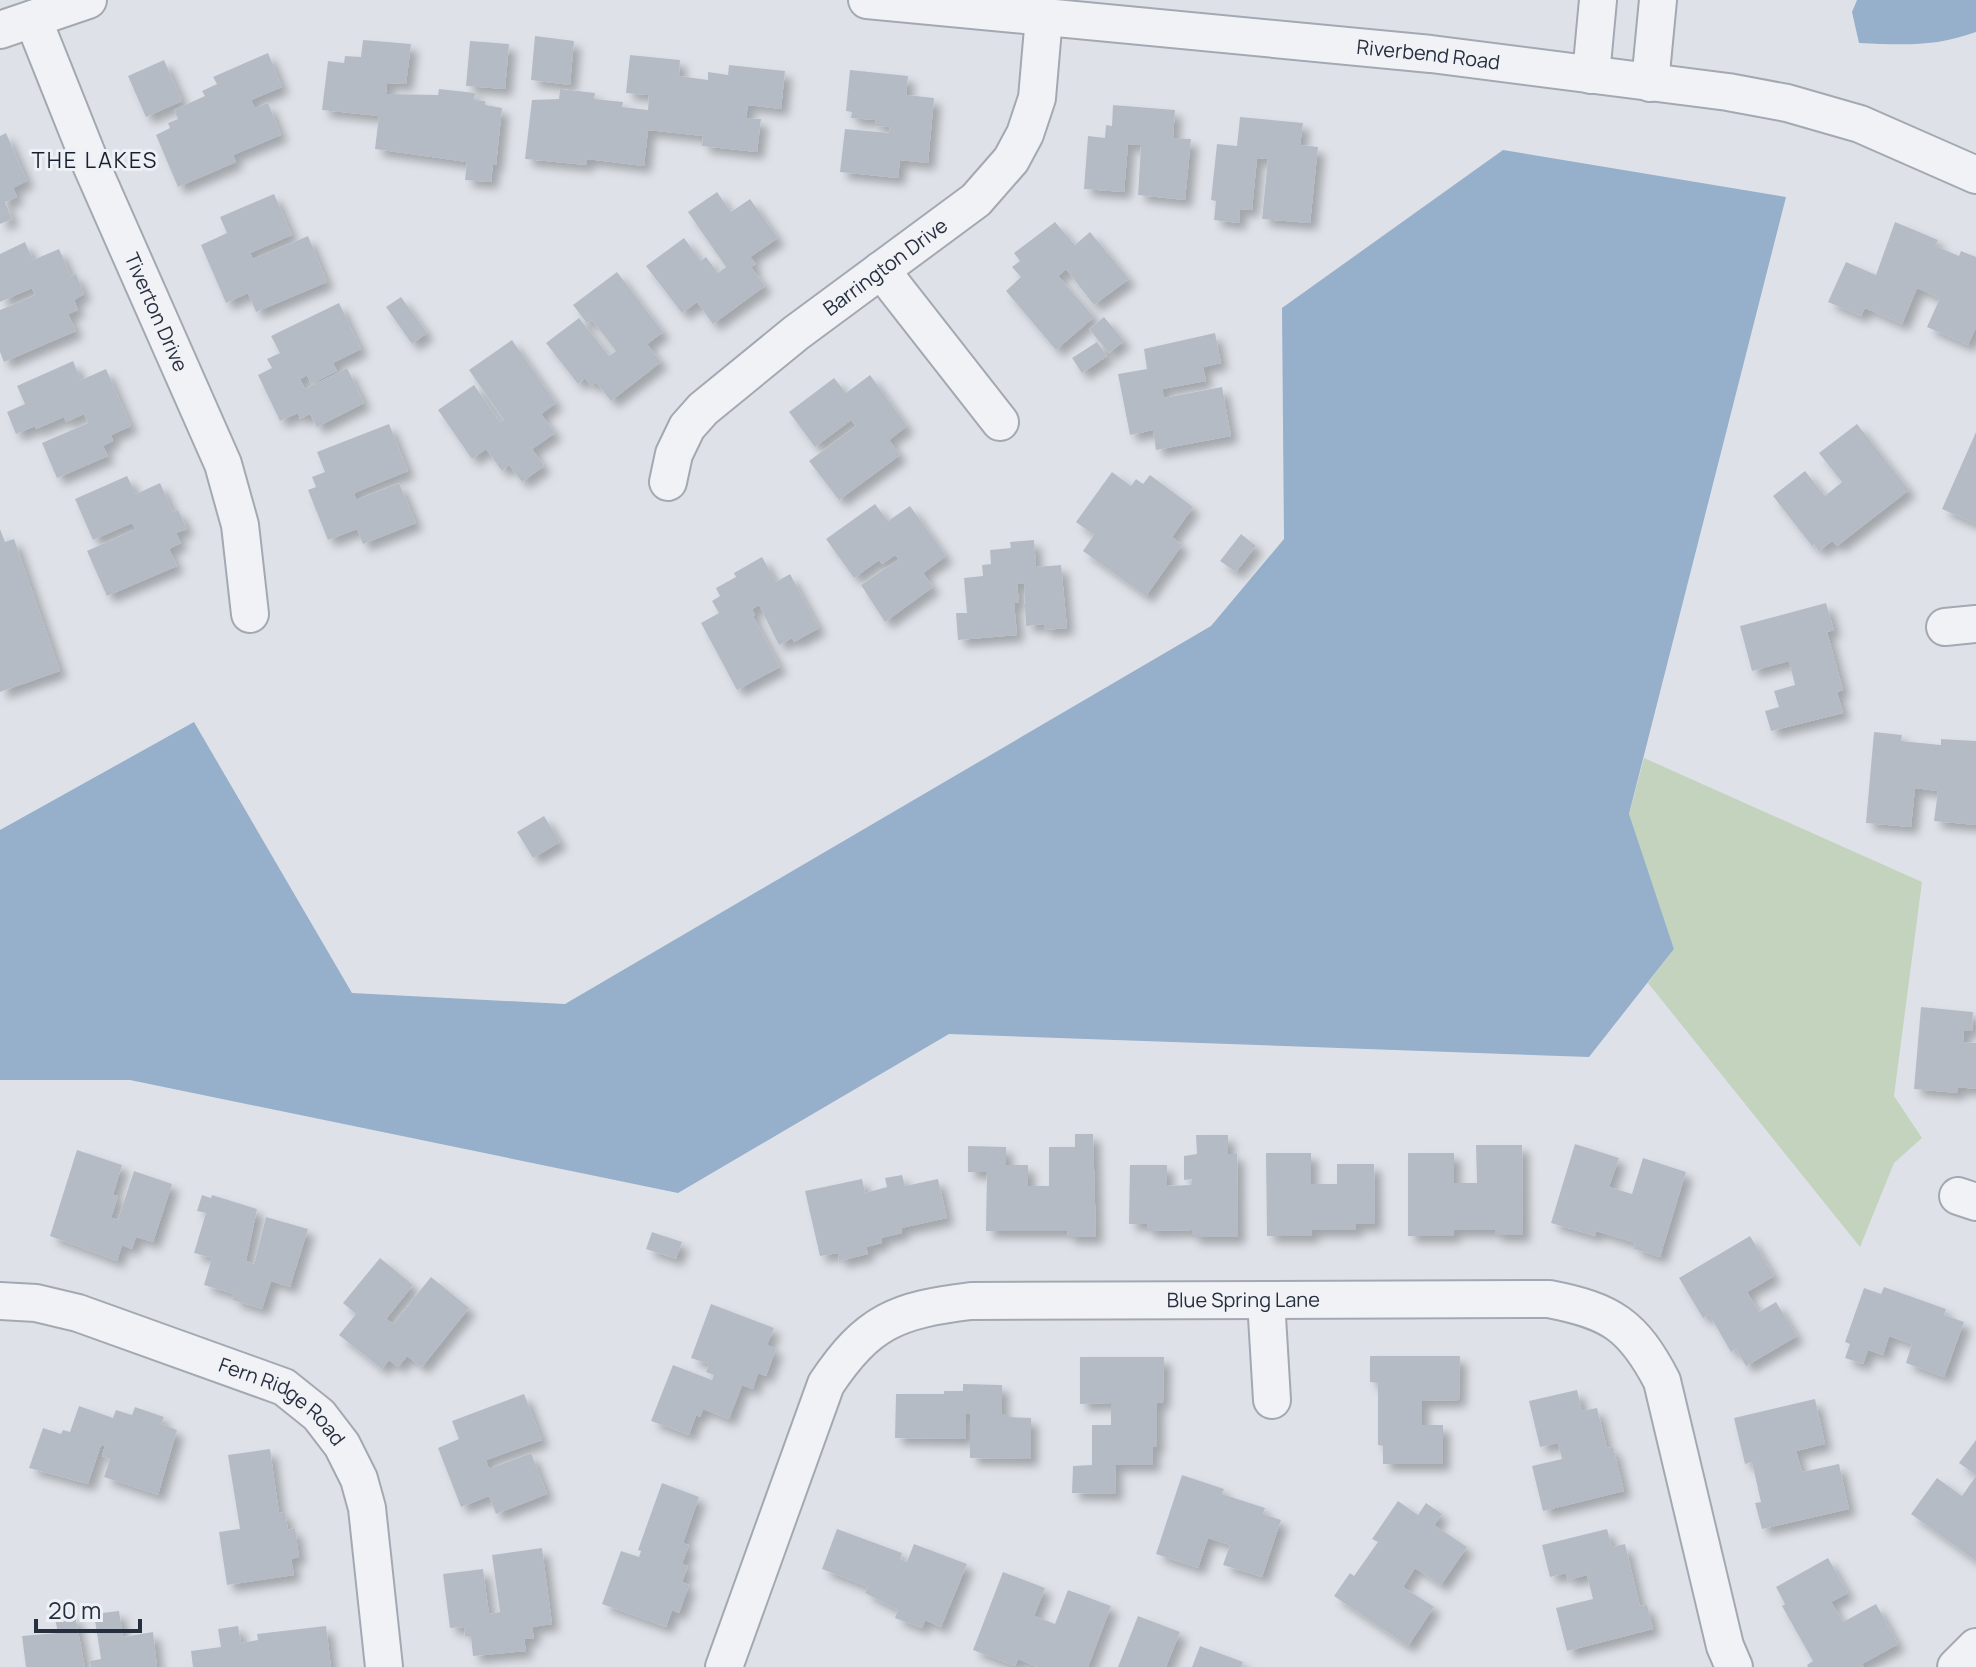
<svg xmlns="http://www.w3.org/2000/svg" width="1976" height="1667" font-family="Manrope,sans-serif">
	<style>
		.green { fill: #c3d3be }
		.water { fill: #96afcb }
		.building { fill: #b5bbc5; filter: url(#shadow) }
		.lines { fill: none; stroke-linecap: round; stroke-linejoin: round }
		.minor-casing { stroke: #a3a9b2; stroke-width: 40 }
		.minor { stroke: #f1f2f6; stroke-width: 36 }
		.labels { text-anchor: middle; stroke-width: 6; stroke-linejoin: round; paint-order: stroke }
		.street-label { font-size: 20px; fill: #262f40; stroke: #edf1f6 }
		.neighbourhood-label { font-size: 22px; letter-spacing: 2px; fill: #182030; stroke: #edf1f6 }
	</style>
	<defs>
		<filter id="shadow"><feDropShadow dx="7" dy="7" stdDeviation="4" flood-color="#0004"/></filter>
	</defs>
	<rect width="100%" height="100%" fill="#dee2e8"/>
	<path class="green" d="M1644,758l278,124 -28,214 28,42 -28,25 -34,84 -212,-264 26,-34 -45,-134z"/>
	<path class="water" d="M1857,0h119v32c-42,15 -72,13 -117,11l-7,-31z
		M1503,150l283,47 -157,617 45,135 -85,108 -640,-23 -271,159 -548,-113h-130v-250l194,-108 158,271 213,11 646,-378 73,-87 -2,-231z"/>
	<path class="building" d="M535,36l39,5 -4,44 -39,-5z
		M363,40l48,4 -5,40 -19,-1 -1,11 52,1 1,-6 36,4 -1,7 11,1v4l17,3 -6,57 -3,-1 -2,18 -26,-2 2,-18 -92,-13 4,-33 -57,-6 6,-49 16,2 1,-7 16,1z
		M470,41l39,3 -4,45 -39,-3z
		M268,53l14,34 -31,13 4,8 13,-5 13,32 -48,20 3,7 -58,25 -22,-52 14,-7 -2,-5 10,-4 -4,-9 31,-14 -3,-5 15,-7 -4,-7z
		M630,55l50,5 -1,16 29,4v-8l20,3 1,-10 56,6 -4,38 -33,-4 -2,13 15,1 -4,33 -55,-6 1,-10 -55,-6 -4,36 -57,-7v6l-62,-6 7,-59 27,-1 1,-10 35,4 -1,6 29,3 -1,5 26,3 1,-15 -23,-2z
		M164,60l18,41 -36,16 -18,-41z
		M850,70l58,6 -2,19 28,3 -6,65 -28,-3 -2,18 -58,-6 5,-43 44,4 1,-6 -15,-1 1,-6 -25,-2 1,-6 -6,-1z
		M1113,105l62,5 -2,28 18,1 -6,61 -47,-5 3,-50 -13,-1 -4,48 -40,-3 4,-53 17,2 1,-13 6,1z
		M1240,117l63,6 -3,22 18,2 -8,76 -48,-4 6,-60 -11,-1 -5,52 -12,-1 -1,14 -25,-3 2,-19 -5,-1 6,-56 20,2z
		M6,133l21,48 -14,7 4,9 -12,5 7,17 -12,5v-88z
		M717,192l14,20 19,-13 28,39 -28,19 6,7 -5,3 14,19 -52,38 -16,-22 -15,11 -36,-47 38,-28 17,23 5,-4 12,16 8,-6 -38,-55z
		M274,194l18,41 -42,18 3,6 55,-23 19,46 -71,30 -8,-19 -22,10 -25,-58 26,-12 -7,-16z
		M1055,222l20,23 15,-13 39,47 -35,26 -28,-36 -8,7 36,41 -38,33 -50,-59 15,-14 -9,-10 8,-6 -6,-8z
		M1895,222l43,18 -3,6 24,10 2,-5 15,6v70l-8,18 -41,-18 13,-29 -23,-10 -15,36 -37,-16 -4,8 -33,-14 18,-40 30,13z
		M25,242l8,18 26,-11 12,27 5,-2 8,20 -10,6 4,10 -10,4 8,17 -72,31 -4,-10v-42l35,-15 -3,-7 -32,14v-48z
		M617,272l46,60 -16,12 14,18 -50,39 -15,-19 -5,4 -6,-8 -7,6 -32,-41 33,-25 30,38 7,-5 -24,-31 -5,3 -14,-18z
		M401,297l26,36 -15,11 -26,-37z
		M339,303l22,46 -28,14 4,8 -26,13 -4,-9 -7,4 5,10 42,-21 17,35 -47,24 -7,-13 -10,5 -2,-6 -18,8 -22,-46 14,-7 -5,-9 13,-6 -9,-17z
		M1104,317l20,24 -15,12 -20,-24z
		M1215,333l6,30 -18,4 3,14 -44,8 2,9 58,-11 9,49 -75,14 -3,-20 -23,5 -12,-61 29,-5 -3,-20z
		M512,340l44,63 -15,11 14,19 -23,16 12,17 -22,16 -13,-17 -7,6 -16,-22 -14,10 -34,-49 36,-25 26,37 4,-2 -35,-50z
		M1097,342l10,14 -25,17 -10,-15z
		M73,361l8,19 25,-11 25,57 -20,9 2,6 -10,5 5,10 -51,22 -15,-35 46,-20 -4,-9 -18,8 -2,-5 -28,12 -1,-3 -19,8 -9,-22 18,-8 -8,-18z
		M870,375l37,51 -18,14 11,15 -61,45 -30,-39 47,-35 -5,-6 -36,27 -26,-35 45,-34 12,15z
		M389,424l19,47 -54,22 2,7 43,-17 17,40 -53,21 -6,-15 -29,11 -20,-50 8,-3 -4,-10 13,-5 -8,-20z
		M1857,424l52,66 -72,56 -5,-5 -13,10 -5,-7 -2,2 -39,-50 32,-25 20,25 17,-14 -23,-29z
		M1976,432v92l-34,-15z
		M1112,472l19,14 5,-7 7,5 7,-9 43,32 -21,30 10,8 -36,51 -63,-45 11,-16 -18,-13z
		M127,476l9,18 24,-11 13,29 5,-2 9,19 -11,4 5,10 -12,6 8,17 -70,30 -20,-45 49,-22 -4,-6 -39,17 -18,-41z
		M875,504l13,17 22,-15 36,50 -23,17 10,14 -48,35 -24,-37 38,-26 -4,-4 -13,9 -3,-4 -25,18 -28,-39z
		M0,529l5,13 9,-3 46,132 -60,21z
		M1241,534l15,12 -20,26 -16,-11z
		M1034,540l2,27 25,-2 6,63 -23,2v-6l-18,2 -2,-43 -7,1 2,19h-5l3,32 -59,5 -2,-27h11l-3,-35 19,-2 -1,-11 9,-1 -1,-14 21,-2 -1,-6z
		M762,557l14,25 14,-8 29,54 -25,14 -2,-4 -13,7 -20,-40 -7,4 3,6 -2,1 27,51 -43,23 -36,-67 18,-10 -7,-12 8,-5 -4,-8 20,-11 -2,-4z
		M1826,603l8,27 -7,2 16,58 -6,2 6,21 -72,18 -6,-20 14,-4 -5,-16 21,-6 -6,-24 -37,10 -12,-45z
		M1874,732l28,3 -1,6 40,4v-6l35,2v84l-42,-4 4,-30 -23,-3 -4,39 -45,-4z
		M544,816l16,26 -27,16 -16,-26z
		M1921,1007l52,5 -1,19h-8l-1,11 13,1v46l-18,-2v6l-44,-4z
		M1075,1134h18l3,103h-29l1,-6h-82l1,-59h-19v-26l38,1v18h22v21h21v-39h26z
		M1196,1135h32v19h9l1,83h-46v-7l-45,1v-7h-18l1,-59h37v21l24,-1 1,-6 -8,1v-24l13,-2z
		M1575,1144l44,14 -10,29 23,7 11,-36 43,14 -26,85 -26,-8 1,-6 -12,-4 -27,-8 -1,5 -44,-13z
		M1476,1145h46l1,90h-28v-5h-42l1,6h-46v-83h46v30h23z
		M77,1150l45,15 -9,30 5,1 -7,22 7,2 16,-49 38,13 -19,58 -17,-5 -4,12 -10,-4 -5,16 -67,-25z
		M1266,1153h45v31h26v-20h37l1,60h-19v6h-44v6h-45z
		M902,1175l3,11 33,-7 9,39 -46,10 1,5 -21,5 1,5 -16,4 2,7 -29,7 -1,-8 -18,3 -15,-65 57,-12 3,14 22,-6 -2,-9z
		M202,1195l9,3 1,-3 45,14 -11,52 8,3 12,-47 42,12 -18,58 -19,-6 -9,28 -29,-9 1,-6 -30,-9 8,-27 -18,-5 12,-40 -9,-2z
		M652,1232l30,10 -6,17 -30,-10z
		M1750,1236l24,40 -27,16 12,20 17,-10 21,34 -51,30 -10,-17 -5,3 -22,-38 -6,4 -24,-40z
		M380,1258l33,27 -27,34 7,5 38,-47 38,31 -47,59 -15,-11 -9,11 -9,-7 -7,9 -43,-34 17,-21 -13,-11z
		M1884,1287l62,22 -2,6 20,7 -20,55 -38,-14 6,-19 -23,-8 -6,19 -15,-5 -5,14 -18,-6 5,-14 -5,-2 19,-54 17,6z
		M711,1304l63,24 -7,17 9,4 -10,27 -8,-3 -5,16 -11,-4 -13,34 -26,-10 -3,8 -4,-2 -7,20 -38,-14 22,-56 39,15 2,-5 -8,-3 3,-8 -18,-6z
		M1370,1356h90l-1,44 -37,1v24h21v39h-60v-18l-5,-1v-62l-8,-1z
		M1080,1357h84l-1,45 -6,1v44h-4v18h-38l1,29 -44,-1 1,-27 19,-1v-40h19v-22l-31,1z
		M963,1384l39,1v29h6v3l23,1v41l-61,-1v-44h-4v25l-71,-1 1,-44h48v-3h19z
		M1577,1390l5,21 15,-3 10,40 6,-1 11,44 -81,20 -11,-45 30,-7 -4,-16 -18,4 -11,-46z
		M524,1394l18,46 -56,20 3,9 42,-16 16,41 -51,20 -7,-18 -28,11 -23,-59 21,-9 -7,-18z
		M1815,1399l10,45 -29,7 6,21 37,-8 10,45 -87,20 -7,-26 6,-1 -9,-40 -7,2 -11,-46z
		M79,1406l34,12 3,-8 16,5 3,-8 29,10 -3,7 16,6 -19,65 -54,-18 6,-18 -8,-3 3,-10 -4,-1 -13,39 -59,-16 14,-40 18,6 2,-4 7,2z
		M1976,1440v35l-17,-12z
		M270,1449l9,64 6,-1 3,18 7,-2 4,29 -8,2 3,16 -67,10 -8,-53 21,-3 -12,-74z
		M1182,1475l42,14 -2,5 43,14 -2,6 18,6 -19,57 -39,-12 7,-20 -22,-7 -10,30 -42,-14z
		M1976,1476v85l-65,-47 26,-36 25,18z
		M662,1483l37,14 -16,46 6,2 -7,19 6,2 -6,16 7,3 -10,28 -7,-3 -6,17 -64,-23 19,-53 18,6 2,-6 -3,-1z
		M1398,1501l20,14 8,-12 16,11 -8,11 33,22 -26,38 -26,-17 -12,19 31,20 -26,39 -74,-50 16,-23 4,3 24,-34 -6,-3z
		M837,1529l65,24 -2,6 7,3 7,-18 53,20 -26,63 -16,-7 -3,8 -27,-10 3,-8 -33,-17 3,-6 -46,-18z
		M1607,1529l5,18 13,-3 15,62 7,-1 6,24 -86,22 -11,-43 37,-9 -6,-24 -19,5 -2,-7 -16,4 -8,-32z
		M542,1548l10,76 -20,3 2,11 -10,1 2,12 -53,5 -2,-20h-6l-1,-9 -14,1 -7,-54 40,-5 6,45 11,-2 -8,-57z
		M1828,1558l20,35 -17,9 12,20 33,-18 22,40 -36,20 2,3h-56l-1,-2 6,-4 -31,-55 3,-2 -9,-17z
		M1003,1572l42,16 -11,28 21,8 13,-34 43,16 -23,61h-50l-20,-8 -3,7 -42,-16z
		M119,1611l4,26 30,-5 4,35h-66l-1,-6 11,-2 -7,-45z
		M75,1616l10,51h-59l-4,-31 36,-3 -3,-15z
		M1138,1616l42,16 -14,35h-48z
		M238,1626l3,17 17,-3 -1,-6 69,-8 5,41h-138l-2,-16 30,-4 -3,-18z
		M1200,1646l43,16 -2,5h-49z"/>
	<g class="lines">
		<g class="minor-casing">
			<g id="minor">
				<path id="s1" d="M867,0l564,54 297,38 59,11 73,21 116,51"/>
				<path id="s2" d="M33,19l59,148 131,297 17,61 10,89"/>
				<path d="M0,30l88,-30"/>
				<path d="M1591,75l7,-75"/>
				<path d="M1650,83l8,-83"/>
				<path d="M881,270l119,152"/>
				<path id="s3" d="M668,482l6,-28 13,-27 16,-18 93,-76 180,-133 35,-40 14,-26 12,-36 7,-81"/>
				<path d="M1945,627l31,-3"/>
				<path d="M1958,1196l18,6"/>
				<path d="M1266,1300l6,100"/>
				<path id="s4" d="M0,1301l36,2 42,10 206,74 35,28 23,30 17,34 8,29 17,159"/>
				<path id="s5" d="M724,1667l102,-283c42,-63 71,-74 145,-83l578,-2c62,12 84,26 113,82l63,265 9,21"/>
				<path d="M1956,1667l20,-20"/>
			</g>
		</g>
		<use href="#minor" class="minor"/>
	</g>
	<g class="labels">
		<g class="street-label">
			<text dy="7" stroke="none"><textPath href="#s1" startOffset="564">Riverbend Road</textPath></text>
			<text dy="7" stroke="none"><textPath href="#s3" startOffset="314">Barrington Drive</textPath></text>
			<text dy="7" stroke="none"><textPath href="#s2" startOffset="318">Tiverton Drive</textPath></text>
			<text dy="7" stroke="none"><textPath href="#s5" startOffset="748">Blue Spring Lane</textPath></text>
			<text dy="7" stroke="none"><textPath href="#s4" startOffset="304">Fern Ridge Road</textPath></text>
		</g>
		<g class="neighbourhood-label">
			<text x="95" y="168">THE LAKES</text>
		</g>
	</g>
	<path d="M36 1619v12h104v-12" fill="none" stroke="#262f40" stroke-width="4"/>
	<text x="48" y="1619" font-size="24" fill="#262f40" stroke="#edf1f6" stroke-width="6" paint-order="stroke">20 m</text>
</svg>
